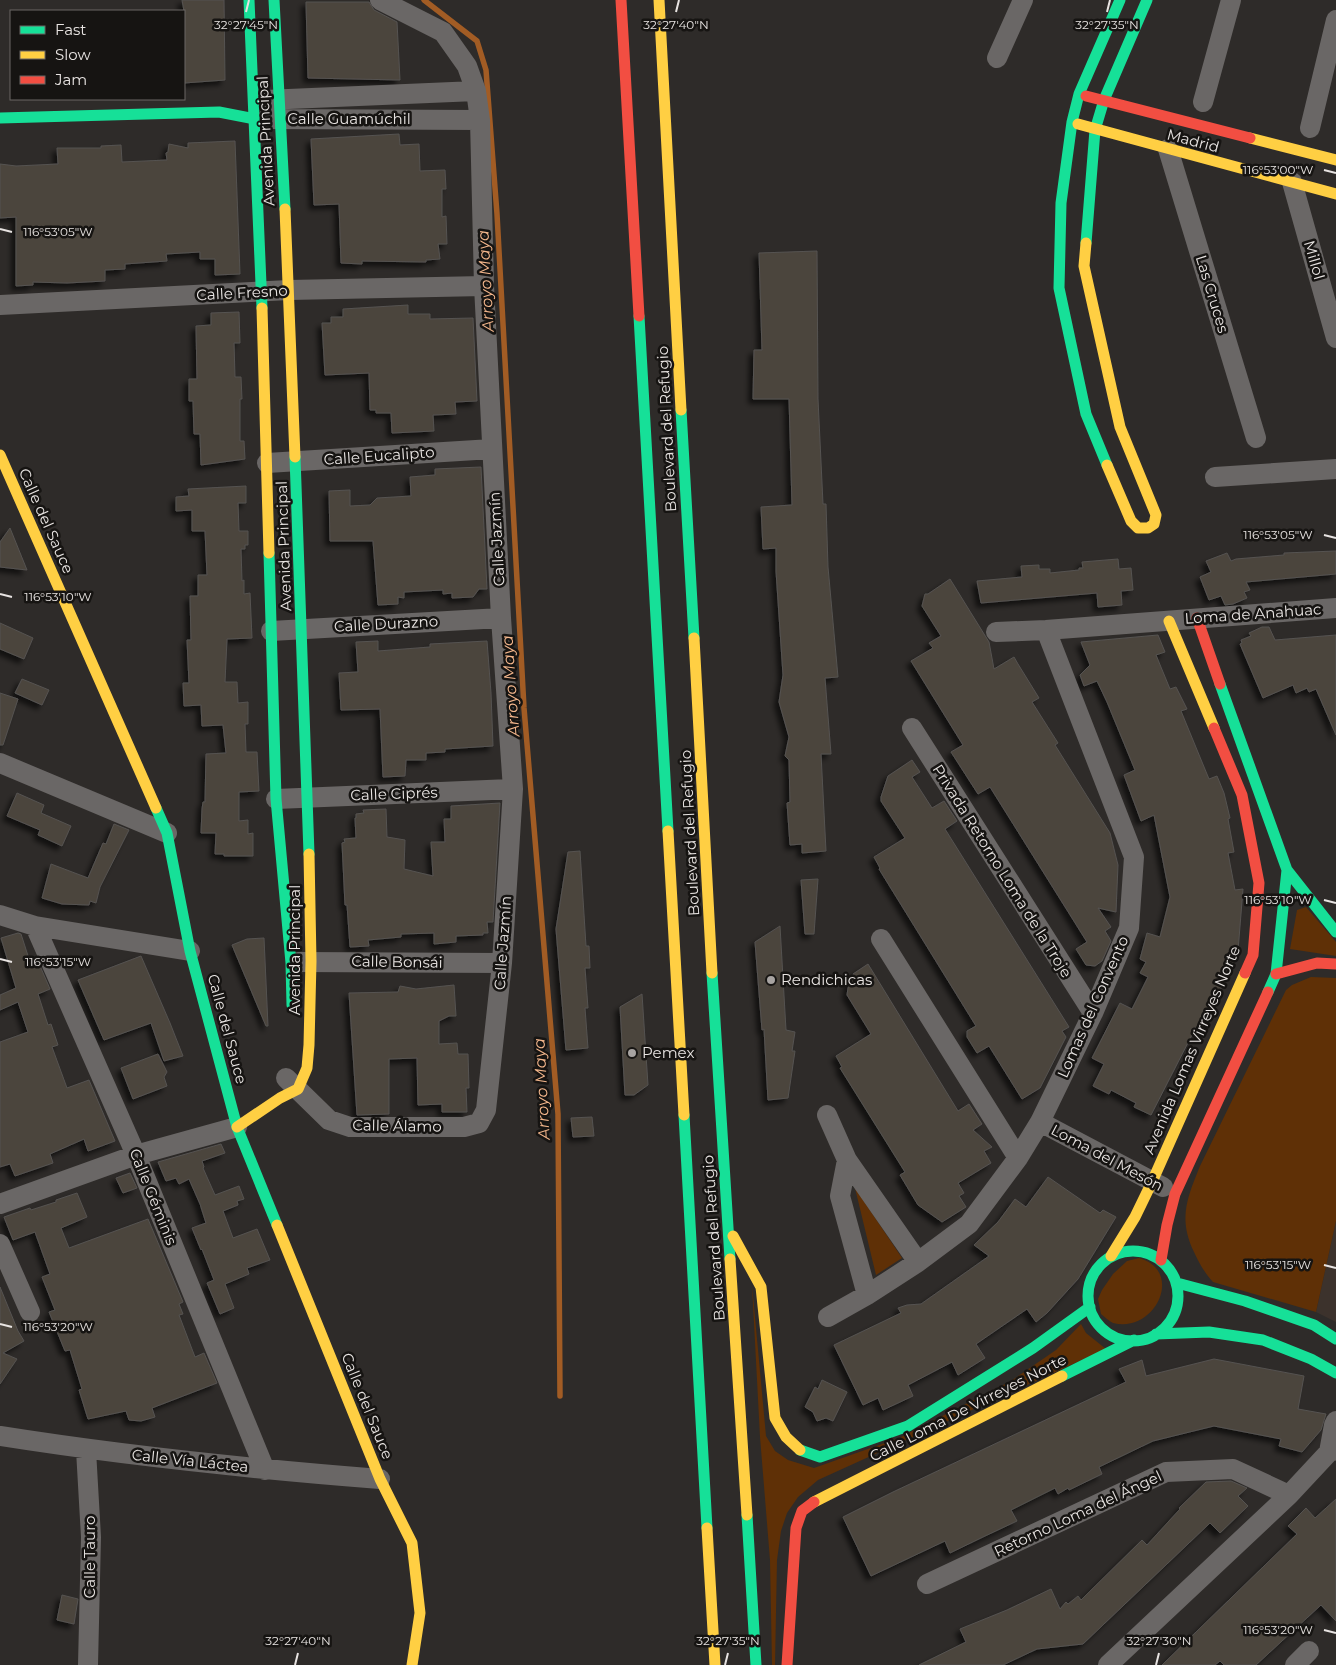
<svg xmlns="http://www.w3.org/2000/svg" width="1336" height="1665" font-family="Montserrat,sans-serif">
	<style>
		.built { fill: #3c322c }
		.green { fill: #5f3006 }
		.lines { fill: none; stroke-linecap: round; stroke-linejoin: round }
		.stream { stroke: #a25c24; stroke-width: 5.5 }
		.building { fill: #4c443d; stroke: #555351; filter: url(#shadow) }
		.street { stroke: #6a6766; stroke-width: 20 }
		.fast { stroke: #16e098; stroke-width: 11 }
		.slow { stroke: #ffcf43; stroke-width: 11 }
		.jam { stroke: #f24e42; stroke-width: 11 }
		.ticks { fill: none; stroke: #e8e4e2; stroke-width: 2 }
		.poi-dot { fill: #a7a3a1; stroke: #161412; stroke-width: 2 }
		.labels { text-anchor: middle; stroke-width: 5; stroke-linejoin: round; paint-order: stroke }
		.street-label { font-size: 15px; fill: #e8e4e2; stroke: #161412 }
		.poi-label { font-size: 15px; fill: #e8e4e2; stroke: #161412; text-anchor: start }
		.water-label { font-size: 16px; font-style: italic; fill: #f6b88d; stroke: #161412 }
		.ticks-label { font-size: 12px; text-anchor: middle; fill: #e8e4e2; stroke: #161412; stroke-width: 5; stroke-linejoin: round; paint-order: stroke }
	</style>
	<defs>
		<filter id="shadow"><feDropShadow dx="-4.5" dy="4.5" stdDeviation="2.5" flood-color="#0009"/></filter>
	</defs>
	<rect width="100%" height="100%" fill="#2e2b29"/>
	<path class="built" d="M1336,1221v101l-20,-10z"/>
	<path class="green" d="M1306,907l30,35v14l-46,-7 7,-39z
		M1311,977l25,1v243l-20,91 -103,-30c-9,-10 -14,-19 -19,-30 -16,-33 -7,-54 6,-86l86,-176 6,-5z
		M855,1188l47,70 -26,17z
		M1139,1258c46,13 16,76 -26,65 -4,-2 -8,-6 -12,-9l-3,-15 4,-9 11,-16 14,-13z
		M752,1285l14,151 9,15 13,9 26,8 85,-30 112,-57 45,-31 25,-26 5,9 20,16 -288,131 -20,17 -11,16 -6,18 -4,29 -2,105h-3l-2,-105 -10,-123z"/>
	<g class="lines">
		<path class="stream" d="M424,0l53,41 9,29 11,144 27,494 34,406 2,282"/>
	</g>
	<path class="building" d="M182,0h42l1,80 -41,3v-72z
		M306,2h63l5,8 23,12 3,58 -92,-2z
		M399,134l1,11 19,-1 1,27 25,-1 1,19h-4v28l4,-1 1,28h-9l2,15 -14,1v2l-64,-1v3l-21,-1 -2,-59 -25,1 -3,-66z
		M235,141l5,133 -25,1v-16h-15v-7l-34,2 1,7 -42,3v5l-20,1v11l-38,2 -34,-1v3l-17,1v-69l-16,1v-54l16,2 42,-2 -1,-16h44v-2l20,-1 1,17 45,-2 -1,-7 2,-1 1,-8 19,4v-5z
		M817,251l1,148 5,105h3l2,63 10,110 -13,1 6,76h-10l5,97 -24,2v-9l-12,1 -3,-42 3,-1 -1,-42 -4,-4 4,-19 -10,-35 4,-27 -7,-104v-23l-13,1 -2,-42 31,-2 -3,-106h-36l1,-49h8l-3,-97z
		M408,305v9h22v5l43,-1 4,83 -22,1 1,12 -23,1 1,16 -42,2 -1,-20h-15v-3h-6l-1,-37 -44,2 -3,-52h9v-6h12v-8z
		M239,312l1,31h-6l1,34h6l1,22h-2v42h4l1,18 -44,6 -1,-31h-6l-1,-33h-4v-22h8l-1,-53 15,-1v-12z
		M481,467l6,122h-8l-6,8 -21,1v-5l-9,1v-4l-39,2v6l-6,-1v7l-20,1 -5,-64h-43l-1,-50 21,-1v16l20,-1 7,-7 34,-2 -1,-19 25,-2v-6z
		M246,486v17h-8l1,28h9v14h-3v4h-4l1,32 2,-1v14l6,-1 2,45 -25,1 -2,43h12l1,21 10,-1v22h-3l1,28h11l2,39 -20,1v29l9,-1v14l5,-1v23h-29v-2h-9l1,-21h-15l1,-24 1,-7h2l1,-48 20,-1 -3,-28 -21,1 -1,-21 -17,1 -1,-23h6l-2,-43h4l-1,-44h8v-21h9l-2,-44h-13v-21l-16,1v-14l13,-1 -1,-7z
		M10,528l17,42 -27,-3v-25z
		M1336,551v23l-90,8 4,8 -6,2 3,6 -14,6 -8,1 -4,-9 -12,4 -9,-23 11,-5 -5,-11 21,-8 4,8 5,-2 48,-4v-2z
		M1118,559l1,10 12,-1 2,22 -12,1 1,14 -24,2 -1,-14 -116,10 -4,-22 45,-4 -1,-11 18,-1v4h11v4l29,-3v-2h4l-1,-6z
		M950,579l39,63 5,27 20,-12 4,7 21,34 -7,4 26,41 -3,2 55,88 8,32 -2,47 -18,-4 13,19 -6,4 6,10 -9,20 -7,5 -9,-1 -10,-16 11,-7 -97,-155 -12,7 -27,-42 12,-7 -52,-84 22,-13 -4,-5 12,-7 -19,-30 3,-12h3z
		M0,623l33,15 -9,21 -24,-10z
		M1262,627h7l6,13 61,-5v100l-20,-46 -7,3 -2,-4 -11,5 -3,-8 -30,13 -23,-54 2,-1 -1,-3 10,-4 -2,-3z
		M1158,635l7,17 -9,3 14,34 6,-2 11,22 -6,2 28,68 8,-3 7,17 6,25 -2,1 6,33 -6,1 7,37 8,-1 -5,62 -36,79 -6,-3 -45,88 -17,-8 2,-4 -25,-13 -2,4 -16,-8 11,-22 -12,-6 28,-55 12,6 16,-32 -8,-4 6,-11 -6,-3 7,-26 13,4 10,-40 -16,-82 -13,6 -17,-46 11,-5 -28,-68 -10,-21 -13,5 -4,-11 10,-10 -9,-23z
		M378,641v10l52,-4v-3l57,-3 4,52 2,53 -48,3v3l-19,1v7h-20l-1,16 -22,1 -3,-68 -39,1 -2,-37 19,-1 -2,-30z
		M22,679l27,11 -7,15 -27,-12z
		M0,693l18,6 -15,46h-3z
		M912,760l8,12 -8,5 20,31 12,-7 13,20 -12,8 124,198 -7,4 4,6 -26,51 -18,11 -33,-53 -12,7 -10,-16v-6l9,-5 -97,-157 1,-1 -6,-11 31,-19 -24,-37v-4l7,-21z
		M17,793l27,12 -3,8 30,13 -9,20 -24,-11 2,-5 -33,-14z
		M500,803l-7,119h-6l1,11h-5v2l-27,1v6l-22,2v-11l-33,1v3l-33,3 1,6 -19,1 -3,-42h-2l-3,-62 3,-1 -1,-3 12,-1 -1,-20h1v-4l8,-1 -1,-3 23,-1 1,28 18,3 -1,29 29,7 -2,-34h14l-1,-23h7v-13z
		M114,824l15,6 -29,57 -4,16 -6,-2 -1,4 -27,-1 -20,-6 9,-34 37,14 15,-35 3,1z
		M580,851l6,95h3l1,22h-5l3,40h-3l3,40 -22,2 -10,-121 12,-77z
		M818,879l-4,55h-9l-4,-54z
		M780,926l6,104 9,2 -3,19h3l-7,47 -20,2 -4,-71 -2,1 -7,-88z
		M18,933l3,1 9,28 7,-3 13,30 -12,5 10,31 3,-1 7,21 -6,2 15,41 22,-8 26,61 -27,10 -4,-12 -34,15 3,9 -38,13 -5,-12 -10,3v-125l28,-10 -10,-30 -18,8v-15l16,-7 -15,-50z
		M264,938l4,88h-2l-34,-81 15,-6z
		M141,956l29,67 13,33 -19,5 -13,-38 -47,17 -26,-60z
		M868,964l90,147 11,-7 13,20 -9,6 19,17 -8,4 7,12 -33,20 6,10 -5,3 7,11 -24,15 -24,-17 -18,-30 5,-3 -65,-104 2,-1 -6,-11 35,-22 -24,-39 2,-14 6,-3 -2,-4z
		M454,985l2,31h-7l-10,5v23l18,-1 1,11h10l1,34h-3l1,24h-25v-8l-24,1 -1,-47 -28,1v55l-32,1 -8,-122 49,-1 2,-6 16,3z
		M642,994l6,91 -14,10h-9l-5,-88z
		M158,1054l9,18 -3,5 3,9 -34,13 -12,-31z
		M592,1117l2,19 -21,1 -2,-19z
		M221,1144l4,9 -23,8 2,6 -1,1 12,27 24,-9 5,13 -7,2 1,4 -15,6 10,27 24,-9 13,31 -23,8 2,6 -24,10 9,24 -14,6 -13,-31 7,-3 -12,-31 -1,1 -9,-22 14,-5 -6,-19 -11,-25 -10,5 -3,-6 -10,3 -8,-19z
		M130,1173l7,15 -14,5 -7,-15z
		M1048,1177l52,36 3,-3 13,7 -38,62 -31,34 -11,9 -9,-13 -51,35 9,14 -27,17 -6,-13 -44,23 5,11 -30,14 -5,-12 -15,7 -29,-60 67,-32 -3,-5 9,-3 14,-1 68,-48 -15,-11 24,-23 17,-23 11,8z
		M77,1193l10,24 -26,11 8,20 79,-29 35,83 -4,2 4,10 -4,1 16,42 9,-4 13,30 -65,25 3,9 -14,4 -12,-1 -3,-9 -38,8 -9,-29 3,-1 -12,-39 -5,1 -16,-39 6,-2 -13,-33 8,-3 -15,-42 -22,8 -9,-23 26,-9 1,2 25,-8v-2z
		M0,1287l18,44 6,10 -21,12 14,6 -17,25z
		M1214,1359l90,17 -6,33 28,5 -5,16 -19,22 -23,-6 2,-7 -67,-13 -61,15 -54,26 3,7 -33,16 -1,-2 -10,6 -3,-6 -44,22 6,11 -34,16 -33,16 -5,-12 -74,35 -28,-59 50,-25 233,-110 -7,-13 23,-9 4,16z
		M822,1380l25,12 -14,29 -7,-3 -9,3 -4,-9 -8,-5 10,-20 3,2z
		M1231,1481l16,7 -9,8 10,10 -28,27 -10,-10 -127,121 -46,5 -34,16h-84l47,-23 -6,-13 47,-19 44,-21 9,20 6,-7 2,2 10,-8 3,4 61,-60 5,5 33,-36 -1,-1 27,-26z
		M1336,1499v122l-15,-16 -65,60h-32l-4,-4 -5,4h-53l135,-131 -9,-8 18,-18 9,10z
		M62,1595l16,4 -4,25 -17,-4z"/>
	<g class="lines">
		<path class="street" d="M997,58l26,-58
			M265,100l211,-9
			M1203,102l28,-102
			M267,119l213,1
			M1310,128l26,-108
			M1168,149l88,289
			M1292,182l44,156
			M0,305l289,-15 195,-4
			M267,463l225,-14
			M1215,477l121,-8
			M271,631l230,-13
			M996,632l50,-2 290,-22
			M912,728l181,285
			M0,763l167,70
			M276,799l237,-10
			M0,915l35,11 155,25
			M35,926l101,229 129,315
			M881,939l137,219
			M298,962l204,1
			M286,1078l43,42 21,7h114l15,-4 7,-13 16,-147 11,-174 -12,-171 -17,-332 -4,-166 -4,-29 -9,-25 -24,-34 -63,-32
			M827,1115l20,45 71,102
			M1040,1122l123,65
			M847,1160l-7,36 27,99
			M0,1204l136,-49 101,-28
			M0,1244l30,68
			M828,1317l39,-22 51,-33 51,-38 49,-66 22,-36 53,-109 36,-85 5,-71 -88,-227
			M0,1436c126,20 253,33 380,43
			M86,1450l5,87 -3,128
			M1329,1452l5,-27 2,-4
			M927,1584l239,-112 67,-3 56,26
			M1108,1665l181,-170 40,-43 7,-2
			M1295,1665l14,-14"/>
		<path class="fast" d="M249,0l13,308
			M274,0l11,209
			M0,118l219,-6 36,7
			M1086,243l9,-113 9,-30 43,-100
			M639,316l29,515
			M681,410l13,228
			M295,457l14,397
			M1107,465l-21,-51 -27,-126 2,-85 11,-81 7,-28 41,-94
			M269,553l7,246 15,164 1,42
			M1220,684l67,186 -11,104 -8,18
			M156,808l11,25 23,118 47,176 40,98
			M1287,870l49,62
			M712,973l18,286
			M684,1115l23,413
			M1088 1296a45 45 0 1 1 90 0a45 45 0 1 1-90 0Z
			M1177,1283l68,18 69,24 22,14
			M1156,1334l53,-2 54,8 48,19 25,14
			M1062,1376l72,-36
			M800,1450l20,7 88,-31 125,-78 57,-41
			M747,1515l9,150"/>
		<path class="slow" d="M659,0l22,410
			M1078,124l258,70
			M1250,138l86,22
			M285,209l10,248
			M1086,243l-2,23 36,161 36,88 -2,9 -6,4h-10l-7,-7 -24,-56
			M262,308l7,245
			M0,455l156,353
			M1169,621l45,107
			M694,638l18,335
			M668,831l16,284
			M237,1127l43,-29 18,-9 9,-21 2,-23 2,-84 -2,-107
			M277,1225l103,254 32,64 8,70 -8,52
			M733,1236l28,51 14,131 11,19 14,13
			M1111,1256l24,-39 17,-35 93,-209
			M730,1259l17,256
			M814,1502l248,-126
			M707,1528l8,137"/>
		<path class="jam" d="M621,0l18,316
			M1086,96l164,42
			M1197,618l23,66
			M1214,728l28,67 17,88 -6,72 -8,18
			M1276,974l41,-11 19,1
			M1161,1260l6,-35 8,-31 93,-202
			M787,1665l9,-137 6,-17 12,-9"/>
	</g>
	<path class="ticks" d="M246,12l3,-12M676,12l3,-12M1107,12l3,-12M1324,170l12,3M0,229l12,3M1324,535l12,3M0,594l12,3M1324,900l12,3M0,959l12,3M1324,1265l12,3M0,1324l12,3M1324,1630l12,3M295,1665l3,-12M725,1665l3,-12M1156,1665l3,-12"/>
	<g class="poi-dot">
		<circle cx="771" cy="980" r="5"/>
		<circle cx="632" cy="1053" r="5"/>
	</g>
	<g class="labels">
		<g class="street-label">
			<text x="349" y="124">Calle Guamúchil</text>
			<text transform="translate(266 141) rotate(-93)" y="5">Avenida Principal</text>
			<text transform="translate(1193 141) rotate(15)" y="5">Madrid</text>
			<text transform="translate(1314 260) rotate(74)" y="5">Millol</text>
			<text transform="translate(242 293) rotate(-3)" y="5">Calle Fresno</text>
			<text transform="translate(1212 294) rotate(73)" y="5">Las Cruces</text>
			<text transform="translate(667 429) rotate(-93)" y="5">Boulevard del Refugio</text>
			<text transform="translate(379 456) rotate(-4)" y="5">Calle Eucalipto</text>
			<text transform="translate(46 521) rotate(66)" y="5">Calle del Sauce</text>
			<text transform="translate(497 539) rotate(-93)" y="5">Calle Jazmín</text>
			<text transform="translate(284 546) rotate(-92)" y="5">Avenida Principal</text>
			<text transform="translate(1253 614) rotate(-4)" y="5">Loma de Anahuac</text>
			<text transform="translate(386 624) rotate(-3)" y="5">Calle Durazno</text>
			<text transform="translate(394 794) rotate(-2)" y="5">Calle Ciprés</text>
			<text transform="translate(690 833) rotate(-93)" y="5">Boulevard del Refugio</text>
			<text transform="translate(1002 871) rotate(58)" y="5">Privada Retorno Loma de la Troje</text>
			<text transform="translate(503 943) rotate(-86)" y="5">Calle Jazmín</text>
			<text transform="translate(295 950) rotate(-90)" y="5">Avenida Principal</text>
			<text transform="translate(397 962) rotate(1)" y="5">Calle Bonsái</text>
			<text transform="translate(1093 1007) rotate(-66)" y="5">Lomas del Convento</text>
			<text transform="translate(227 1029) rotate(75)" y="5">Calle del Sauce</text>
			<text transform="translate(1192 1050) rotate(-67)" y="5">Avenida Lomas Virreyes Norte</text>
			<text transform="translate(397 1126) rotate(1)" y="5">Calle Álamo</text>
			<text transform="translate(1107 1158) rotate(28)" y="5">Loma del Mesón</text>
			<text transform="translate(153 1197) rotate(68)" y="5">Calle Géminis</text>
			<text transform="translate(714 1238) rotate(-94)" y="5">Boulevard del Refugio</text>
			<text transform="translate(367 1406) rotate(68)" y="5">Calle del Sauce</text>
			<text transform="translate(968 1408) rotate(-27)" y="5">Calle Loma De Virreyes Norte</text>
			<text transform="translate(190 1461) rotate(6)" y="5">Calle Vía Láctea</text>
			<text transform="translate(1078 1514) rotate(-25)" y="5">Retorno Loma del Ángel</text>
			<text transform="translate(90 1557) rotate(-90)" y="5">Calle Tauro</text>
		</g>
		<g class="poi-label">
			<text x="781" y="985">Rendichicas</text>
			<text x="642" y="1058">Pemex</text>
		</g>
		<g class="water-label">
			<text transform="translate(485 281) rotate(-93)" y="6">Arroyo Maya</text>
			<text transform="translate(510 686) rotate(-94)" y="6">Arroyo Maya</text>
			<text transform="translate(541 1089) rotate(-93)" y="6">Arroyo Maya</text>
		</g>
	</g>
	<g class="ticks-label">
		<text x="246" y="29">32°27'45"N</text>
		<text x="676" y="29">32°27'40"N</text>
		<text x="1107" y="29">32°27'35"N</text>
		<text x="1278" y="174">116°53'00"W</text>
		<text x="58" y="236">116°53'05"W</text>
		<text x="1278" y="539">116°53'05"W</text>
		<text x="58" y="601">116°53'10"W</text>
		<text x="1278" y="904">116°53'10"W</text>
		<text x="58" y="966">116°53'15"W</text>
		<text x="1278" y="1269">116°53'15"W</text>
		<text x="58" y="1331">116°53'20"W</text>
		<text x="1278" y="1634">116°53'20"W</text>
		<text x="298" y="1645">32°27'40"N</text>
		<text x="728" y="1645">32°27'35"N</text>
		<text x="1159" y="1645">32°27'30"N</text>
	</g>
	<rect x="10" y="10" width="175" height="90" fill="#161412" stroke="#6a6765"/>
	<rect x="20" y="26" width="25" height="8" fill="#16e098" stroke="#6a6765"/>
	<text x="55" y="35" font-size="15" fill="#e8e4e2">Fast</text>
	<rect x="20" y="51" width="25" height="8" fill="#ffcf43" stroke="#6a6765"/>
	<text x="55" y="60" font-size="15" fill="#e8e4e2">Slow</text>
	<rect x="20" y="76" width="25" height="8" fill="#f24e42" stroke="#6a6765"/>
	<text x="55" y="85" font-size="15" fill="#e8e4e2">Jam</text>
</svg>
